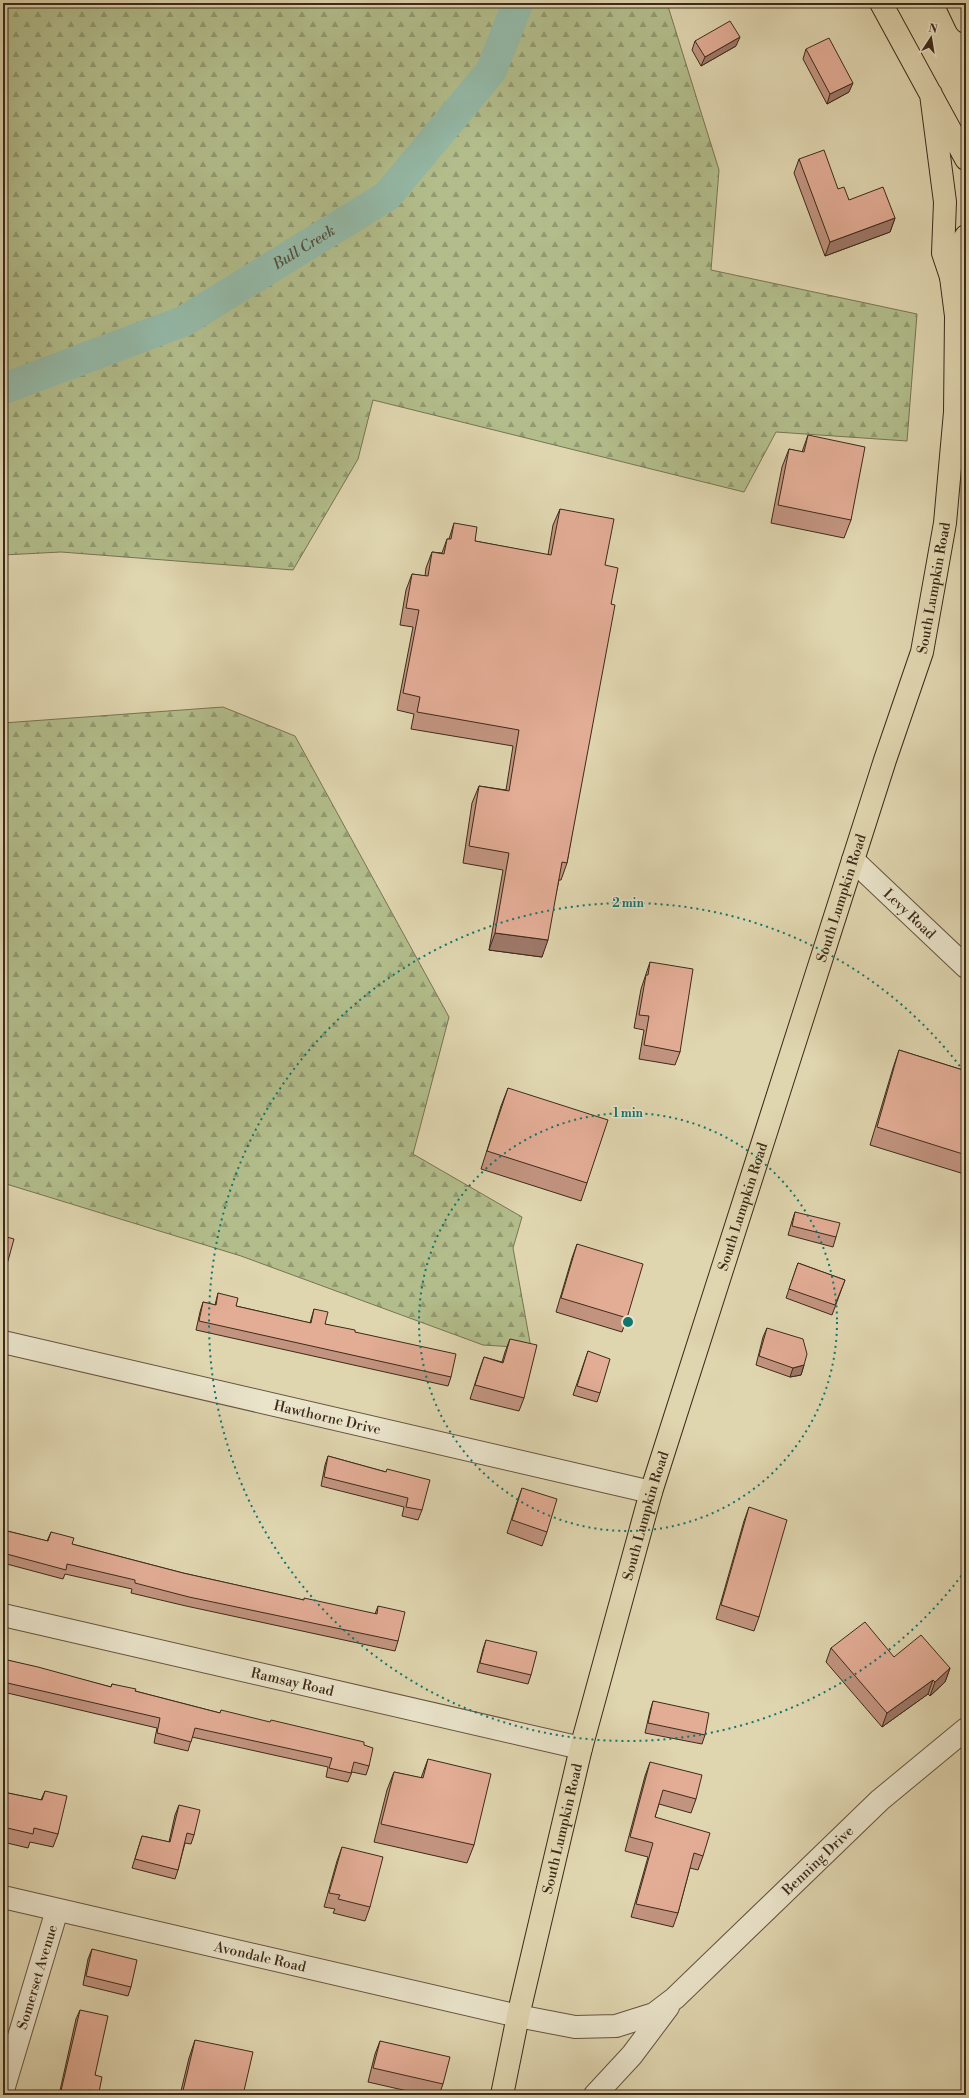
<svg xmlns="http://www.w3.org/2000/svg" width="969" height="2098" font-family="'Libre Bodoni',serif">
	<style>
		.forest { fill: url(#forest-firs); stroke: #787452 }
		.lines { fill: none; stroke-linecap: round; stroke-linejoin: round }
		.river { stroke: #94b9a7; stroke-width: 31 }
		.minor-casing { stroke: #66553f; stroke-width: 24 }
		.major-casing { stroke: #3d2a1a; stroke-width: 24 }
		.highway-casing { stroke: #3d2a1a; stroke-width: 24 }
		.minor { stroke: #eae4cb; stroke-width: 22 }
		.major { stroke: #dfd5af; stroke-width: 22 }
		.highway { stroke: #dfd5af; stroke-width: 22 }
		.wall { fill: #c29480; stroke: #3d2a1a }
		.shaded-wall { fill: #9e7868; stroke: #3d2a1a }
		.building { fill: #e2ac95; stroke: #3d2a1a }
		.ring { fill: none; stroke: #0f766e; stroke-width: 2; stroke-dasharray: 2 4 }
		.labels { text-anchor: middle; stroke-width: 3; stroke-linejoin: round; paint-order: stroke }
		.street-label { font-size: 14px; fill: #3d2a1a; stroke: #eae4cb }
		.water-label { font-size: 15px; font-style: italic; fill: #534e3d; stroke: #eae4cb }
		.centre { fill: #0f766e; stroke: #eae4cb; stroke-width: 2 }
		.ring-label { font-size: 12px; text-anchor: middle; font-weight: bold; fill: #0f766e; stroke: #eae4cb; stroke-width: 3; stroke-linejoin: round; paint-order: stroke }
	</style>
	<defs>
		<pattern id="forest-firs" width="22" height="20" patternUnits="userSpaceOnUse"><rect width="22" height="20" fill="#b2bd8b"/><path d="M5 1l3.5 6h-7zM16 11l3.5 6h-7z" fill="#929a71"/></pattern>
	</defs>
	<rect width="100%" height="100%" fill="#dfd5af"/>
	<filter id="stains"><feTurbulence type="fractalNoise" baseFrequency=".005" numOctaves="4"/><feColorMatrix values="0 0 0 0 .2 0 0 0 0 .09 0 0 0 0 .02 0 0 0 .5 -.17"/></filter>
	<radialGradient id="worn" r=".72"><stop offset=".6" stop-color="#630" stop-opacity="0"/><stop offset="1" stop-color="#630" stop-opacity=".3"/></radialGradient>
	<path class="forest" d="M3,3h664l52,167 -8,100 206,44 -10,127 -131,-9 -32,60 -371,-92 -15,59 -65,111 -232,-18 -58,3z
		M223,707l72,29 154,281 -36,137 109,63 -9,31 18,100 -48,-3 -242,-89 -238,-73v-460z"/>
	<g class="lines">
		<path class="river" id="s1" d="M3,389l181,-68 203,-125 104,-125 27,-68"/>
		<g class="minor-casing">
			<g id="minor">
				<path id="s2" d="M853,860l113,107"/>
				<path id="s3" d="M3,1342l648,150"/>
				<path id="s4" d="M3,1615l578,133"/>
				<path id="s5" d="M3,1897l515,119 57,11 41,-1 38,-12 21,-16 205,-198 86,-71"/>
				<path id="s6" d="M3,2090l54,-180"/>
				<path d="M595,2095l37,-40 36,-48"/>
			</g>
		</g>
		<g class="major-casing">
			<g id="major">
				<path id="s7" d="M502,2095l16,-79 63,-268 70,-256 234,-732 37,-108 23,-129 10,-111 1,-96 -5,-39 11,-35 4,-6"/>
			</g>
		</g>
		<g class="highway-casing">
			<path id="highway" d="M881,3l85,156
				M957,3l9,19
				M931,94l14,108 -2,51 8,24
				M956,316l10,-6"/>
		</g>
		<use href="#minor" class="minor"/>
		<use href="#major" class="major"/>
		<use href="#highway" class="highway"/>
	</g>
	<path class="wall" d="M695,41l41,5 -35,20 -9,-16z
		M806,49l43,43 -22,12 -24,-45z
		M799,159l39,30 11,11 46,18 -5,14 -65,24 -31,-83z
		M808,435l43,85 -7,18 -73,-15 11,-56 7,-18 13,3z
		M560,509l45,56 6,39 -44,259 -6,17h-2l-17,77 -53,-7 14,-80 -40,-7 9,-60 7,-17 27,4 7,-44 -102,-17 3,-15 -17,-4 16,-83 -13,-2 6,-35 6,-16 13,2 1,-8 6,-16 10,1 5,-14h2l5,-16 21,18 73,14 5,-30z
		M650,962l30,90 -5,13 -36,-6 5,-29 -10,-2 7,-39z
		M899,1050l67,21v111l-5,-9 -91,-28 23,-77z
		M508,1088l79,95 -6,18 -100,-32 20,-63z
		M795,1212l41,25 -3,10 -45,-12 4,-14z
		M3,1236l3,32 -3,7z
		M577,1244l50,74 -5,14 -66,-20 16,-54z
		M798,1263l47,17 -13,35 -46,-17z
		M218,1293l18,13 74,17 4,-14 11,15 30,8 96,45 -3,9 -252,-56 4,-18 3,-10 12,3z
		M767,1328l37,37 -3,10 -11,2 -34,-12 7,-28z
		M510,1339l14,59 -5,13 -49,-12 9,-28 5,-14 18,5 3,-10z
		M588,1351l12,42 -3,9 -24,-7z
		M328,1456l58,16 36,38 -4,10 -16,-4 2,-9 -83,-21 4,-21z
		M522,1488l25,44 -5,14 -35,-13 10,-31z
		M749,1507l10,110 -5,14 -38,-12 28,-98z
		M3,1530l44,11 4,-9 21,12 111,29 120,27 72,14 3,-8 20,35 -3,10 -209,-45 -55,-13 1,-4 -67,-15 -2,5 -60,-16z
		M486,1640l45,35 -3,9 -51,-12 6,-23z
		M831,1648l63,9 56,11 -5,14 -15,14 -2,-2 -46,33 -56,-65z
		M3,1659l108,28 1,-3 23,7 85,22 144,32 5,21 -3,9 -14,-3 -4,10 -22,-5 2,-10 -136,-30 -4,14 -34,-8 3,-15 -154,-36z
		M653,1701l52,34 -3,9 -57,-11 5,-22z
		M428,1759l46,86 -7,18 -93,-21 13,-52 7,-18 27,6z
		M650,1762l46,37 -5,14 -32,-9 -4,13 48,39 -5,14 -8,-2 -12,45 -5,14 -42,-10 17,-60 -23,-6 20,-75z
		M45,1791l13,43 -5,13 -23,-5 -2,6 -25,-6v-50l38,8z
		M179,1805l15,30 -3,9 -6,-1 -7,27 -3,9 -43,-11 10,-32 27,6 6,-27z
		M342,1847l28,60 -5,14 -32,-8 2,-4 -11,-2 13,-46z
		M92,1949l39,38 -3,9 -45,-11 5,-26z
		M80,2010l19,82 -1,3h-39l17,-76z
		M195,2040l48,55h-63l9,-37z
		M380,2041l63,43 -4,11h-14l-57,-13 7,-28z"/>
	<path class="shaded-wall" d="M740,37l-4,9 -35,20 4,-9z
		M853,83l-4,9 -22,12 3,-10z
		M895,218l-5,14 -65,24 5,-14z
		M495,933l53,7 -6,17 -53,-7z
		M804,1365l-3,10 -11,2 3,-9z
		M950,1668l-5,14 -15,14 5,-14z
		M933,1680l-5,14 -46,33 5,-14z"/>
	<path class="building" d="M730,21l10,16 -35,20 -10,-16z
		M829,38l24,45 -23,11 -24,-45z
		M824,150l14,39 6,-2 5,13 34,-13 12,31 -65,24 -31,-83z
		M808,435l57,12 -14,73 -73,-15 11,-56 15,3z
		M560,509l54,10 -9,46 13,3 -7,36 4,1 -48,258 -5,-1 -14,78 -53,-7 14,-80 -40,-7 10,-60 30,5 10,-61 -102,-18 3,-15 -17,-4 16,-83 -13,-2 6,-34 16,2 4,-24 12,2 3,-15h4l3,-16 23,4 -2,14 76,14z
		M650,962l43,7 -13,83 -36,-7 5,-29 -10,-1 7,-40h2z
		M899,1050l67,21v84l-89,-28z
		M508,1088l100,32 -21,63 -100,-32z
		M795,1212l45,11 -4,14 -44,-11z
		M3,1236l11,3 -8,29 -3,-1z
		M577,1244l66,20 -16,54 -66,-20z
		M798,1263l47,17 -10,25 -46,-16z
		M218,1293l20,5 -2,8 75,17 3,-14 14,3 -3,12 30,6v2l101,22 -5,23 -252,-56 4,-19 13,3z
		M767,1328l36,11 4,15 -3,11 -11,3 -34,-12z
		M510,1339l27,6 -13,53 -49,-13 9,-28 19,6z
		M588,1351l22,8 -10,34 -23,-7z
		M328,1456l58,16 1,-3 43,11 -8,30 -16,-3 2,-9 -84,-21z
		M522,1488l35,11 -10,33 -35,-12z
		M749,1507l38,13 -28,97 -38,-12z
		M3,1530l45,11 3,-9 23,6 -2,6 111,29 121,27v-2l73,16 1,-8 27,6 -7,29 -209,-44 -54,-14v-3l-68,-16 -1,6 -63,-17z
		M865,1622l29,35 27,-22 29,33 -15,14 -2,-2 -46,33 -56,-65z
		M486,1640l51,12 -6,23 -51,-12z
		M3,1659l35,8 73,20 1,-3 24,5 -1,2 85,22 1,-3 49,12 1,-2 93,22v3l9,3 -4,18 -15,-4 -3,11 -22,-5 3,-10 -137,-30 -4,14 -34,-9 3,-15 -157,-36z
		M653,1701l56,12 -4,22 -57,-12z
		M428,1759l63,15 -17,71 -93,-21 13,-52 29,6z
		M650,1762l52,13 -6,24 -33,-9 -8,27 55,16 -7,23 -9,-3 -16,60 -42,-9 17,-61 -23,-6z
		M45,1791l22,5 -9,38 -24,-6 -1,6 -30,-7v-35l39,8z
		M179,1805l21,5 -6,25 -7,-2 -9,37 -43,-11 7,-23 28,6z
		M342,1847l41,10 -13,50 -32,-8 2,-4 -11,-2z
		M92,1949l45,11 -6,27 -45,-11z
		M80,2010l28,6 -13,59 7,2 -3,15 -10,-2 -1,5h-28z
		M195,2040l58,12 -10,43h-61z
		M380,2041l70,16 -7,27 -70,-16z"/>
	<g class="ring">
		<circle cx="628" cy="1322" r="209"/>
		<path d="M965 1571A419 419 0 1 1 965 1073"/>
	</g>
	<g class="labels">
		<g class="street-label">
			<text dy="5" stroke="none"><textPath href="#s7" startOffset="1569">South Lumpkin Road</textPath></text>
			<text dy="5" stroke="none"><textPath href="#s7" startOffset="1245">South Lumpkin Road</textPath></text>
			<text dy="5" stroke="none"><textPath href="#s2" startOffset="78">Levy Road</textPath></text>
			<text dy="5" stroke="none"><textPath href="#s7" startOffset="921">South Lumpkin Road</textPath></text>
			<text dy="5" stroke="none"><textPath href="#s3" startOffset="333">Hawthorne Drive</textPath></text>
			<text dy="5" stroke="none"><textPath href="#s7" startOffset="597">South Lumpkin Road</textPath></text>
			<text dy="5" stroke="none"><textPath href="#s4" startOffset="297">Ramsay Road</textPath></text>
			<text dy="5" stroke="none"><textPath href="#s7" startOffset="273">South Lumpkin Road</textPath></text>
			<text dy="5" stroke="none"><textPath href="#s5" startOffset="892">Benning Drive</textPath></text>
			<text dy="5" stroke="none"><textPath href="#s5" startOffset="264">Avondale Road</textPath></text>
			<text dy="5" stroke="none"><textPath href="#s6" startOffset="118">Somerset Avenue</textPath></text>
		</g>
		<g class="water-label">
			<text dy="5" stroke="none"><textPath href="#s1" startOffset="334">Bull Creek</textPath></text>
		</g>
	</g>
	<circle cx="628" cy="1322" r="6" class="centre"/>
	<g class="ring-label">
		<text x="628" y="907">2 min</text>
		<text x="628" y="1117">1 min</text>
	</g>
	<rect width="969" height="2098" fill="none" stroke="#dfd5af" stroke-width="16"/>
	<rect x="4" y="4" width="961" height="2090" fill="none" stroke="#3d2a1a" stroke-width="2"/>
	<rect x="8" y="8" width="953" height="2082" fill="none" stroke="#3d2a1a"/>
	<g transform="translate(931 38) rotate(12)" stroke="#eae4cb" stroke-width="3" paint-order="stroke">
	<path d="M0-3L7 15L0 10L-7 15Z" fill="#3d2a1a"/>
	<text y="-6" font-size="11" font-weight="bold" text-anchor="middle" fill="#3d2a1a">N</text>
	</g>
	<rect width="100%" height="100%" filter="url(#stains)"/>
	<rect width="100%" height="100%" fill="url(#worn)"/>
</svg>
